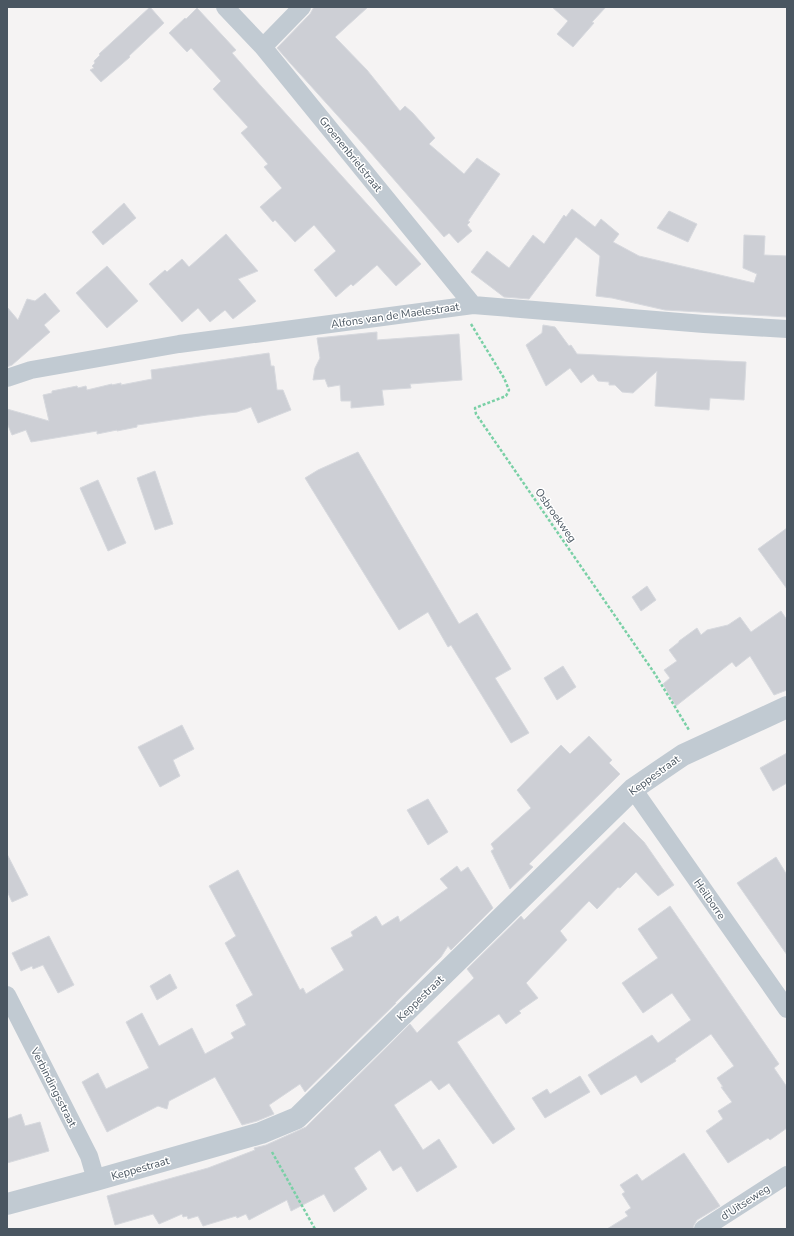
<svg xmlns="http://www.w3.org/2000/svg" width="794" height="1236" font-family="'Nunito Sans',sans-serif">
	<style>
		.building { fill: #cdcfd5; stroke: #d7d9de }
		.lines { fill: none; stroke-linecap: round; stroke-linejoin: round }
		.path { stroke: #7ad0a6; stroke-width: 2.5; stroke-dasharray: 3 2; stroke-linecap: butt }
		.minor { stroke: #c1cad2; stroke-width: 18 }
		.tertiary { stroke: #c1cad2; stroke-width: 22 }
		.labels { text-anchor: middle; stroke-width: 3; stroke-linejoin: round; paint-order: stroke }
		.street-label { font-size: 11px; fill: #4a5661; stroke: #fff }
	</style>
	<rect width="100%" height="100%" fill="#f5f3f3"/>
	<path class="building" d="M150,7l14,16 -35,33 1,1 -29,25 -11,-12 4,-2 -2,-2 3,-3 -1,-2 6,-6 -1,-1z
		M314,7h54l-33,30 32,33 33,41 5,-5 8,7 22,25 -6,6 35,30 13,-16 23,16 -32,47 2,1 -3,3 5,6 -14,12 -9,-10 -5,4 -80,-92 -73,-81 -14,-16 33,-34z
		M552,7h54l-14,15 2,1 -21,24 -16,-13 11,-13z
		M197,8l39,42 -4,3 29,33 160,178 -25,22 -19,-21 -24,21 -2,-2 -15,13 -22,-27 22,-19 -22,-26 -19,17 -20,-22 -2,2 -13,-15 22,-19 -18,-21 4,-3 -27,-31 7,-6 -35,-38 8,-8 -30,-33 -4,4 -18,-19 16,-15 1,1z
		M124,203l12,15 -33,27 -11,-13z
		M572,209l23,18 6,-8 18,15 -6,8 26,14 115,27 3,-9 -14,-6 1,-33 21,1 -1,19 23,1v61l-122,-7 -53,-12 -16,-2 4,-40 -24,-19 -47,62 -25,-2 -33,-25 16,-21 22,17 24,-33 11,9 20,-29 2,2z
		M669,211l28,13 -9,18 -31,-14z
		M226,234l32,37 -20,8 18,22 -23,18 -8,-9 -15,12 -12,-14 -16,14 -33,-38 16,-14 2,2 15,-13 7,8z
		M107,266l31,35 -31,27 -31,-35z
		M45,293l15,18 -16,14 6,7 -38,33 -5,2v-60l11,13 9,-21 8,2z
		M543,325l12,2 14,19 2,-1 6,9 169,8 -2,38 -34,-2 -1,12 -54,-4 2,-35 -24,22 -11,-1 -7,-7h-6v-3l-11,-1 -5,-7 -12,9 -11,-15 -24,18 -20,-41 16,-12z
		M377,332v8l82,-6 3,46 -52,4 1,4 -29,2 2,15 -33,3v-7h-10l-1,-16 -12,2 -3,-8 -12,1 2,-12 5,-10 -3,-20z
		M269,353l2,13h3l3,24h6l8,20 -33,13 -7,-16 -14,5 -30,3 -70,10v2l-20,4v-1l-20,4v-3l-66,11 -5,-12 -14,5 -5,-12v-14l42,12 -6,-26 9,-2v-2l25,-5 1,2 8,-2 1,4 25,-6v1l9,-2v2l31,-6 -1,-9z
		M358,452l101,172 18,-11 34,56 -16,9 34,55 -18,10 -60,-98 -3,2 -20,-35 -29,18 -94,-152 13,-8z
		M155,471l18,53 -18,6 -18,-52z
		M98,480l28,63 -18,8 -28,-63z
		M787,528v61l-29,-40z
		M647,586l9,14 -15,11 -9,-14z
		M781,611l6,9v70l-13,5 -24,-39 -14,11 -4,-5 -56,44 -13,-22 7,-6 -6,-8 13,-9 -8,-11 10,-8v-1l18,-13 4,7 6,-5 21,-5 12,-8 11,15z
		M563,666l13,21 -19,13 -13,-22z
		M182,725l12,24 -21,11 7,16 -20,11 -22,-40z
		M589,736l23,24 -3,3 11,11 -91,90 4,3 -23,22 -19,-38 3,-2 -3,-5 40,-36 -14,-18 44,-45 9,9z
		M787,753v30l-14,8 -13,-23z
		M428,799l20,33 -20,13 -21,-35z
		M624,822l20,20 30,43 -16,11 -22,-24 -16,16 -2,-1 -21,22 -8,-8 -29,30 7,9 -41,43 12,15 -19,13 2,2 -15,11 -7,-10 -42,28 58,87 -22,15 -44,-61 -10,7 -8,-10 -37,25 29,45 16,-11 18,28 -40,25 -16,-26 -8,5 -13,-21 -26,18 13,21 -33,23 -10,-18 -33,17 -4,-11 -38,20 -3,-6 -9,4 -1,-2 -33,10 -5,-10 -10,3 -1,-3 -4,1 -1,-3 -23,10 -6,-10 -38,11 -8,-29 101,-28 21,-8 26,-10 -1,-2 12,-3 40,-18 104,-103 7,9 57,-55 -7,-9 54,-53 3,4z
		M7,854l21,41 -16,7 -5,-11z
		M776,857l11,18v80l-50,-72z
		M457,866l4,6 7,-5 25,41 -42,42 -3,-4 -7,11 -46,46h1l-91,89 -5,-8 -31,21 5,9 -17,7 -15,4 -27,-48 -46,24 -2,8 -9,-3 -51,26 -25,-50 16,-9 8,16 43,-21 -23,-46 16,-9 17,33 33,-18 13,26 29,-16 -3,-5 15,-8 -10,-20 17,-10 -28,-52 11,-7 -27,-50 29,-16 62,120 3,-2 3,6 38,-24 -13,-22 22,-12 -2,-4 25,-16 6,10 16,-10 2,6 48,-34 -8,-9z
		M670,906l109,158 -5,4 13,19v41l-17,12 -2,-2 -40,25 -22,-32 17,-12 -5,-8 14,-9 -11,-15h2l-6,-9 17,-12 -23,-32 -36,25 1,2 -35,22 -5,-8 -35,20 -13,-20 64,-40 6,8 33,-23 -19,-27 -29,20 -21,-30 36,-25 -20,-29z
		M49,936l25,49 -16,8 -15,-28 -10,4 -1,-3 -11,5 -9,-18z
		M170,974l7,14 -20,12 -7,-14z
		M580,1076l10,16 -45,26 -13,-20 15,-9 3,5z
		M21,1114l4,12 15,-4 9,29 -42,12v-44z
		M684,1153l36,53 -23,14 -3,5 -1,4h-86l21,-13 -3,-4 6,-4 -9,-14 3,-2 -5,-7 17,-11 5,7z"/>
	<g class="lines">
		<path class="path" d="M471,324l33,54 5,12 -3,6 -31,12 1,6 179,260 34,56
			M272,1152l43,77"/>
		<path class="minor" d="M225,7l38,40 210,258
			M263,47l39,-40
			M7,378l24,-8 148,-26 294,-39 231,19 83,5
			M633,789l154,220
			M7,995l82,161 7,24
			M703,1229l84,-54"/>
		<path class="tertiary" d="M7,1204l89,-24 165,-47 36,-15 336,-329 50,-34 104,-48"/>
	</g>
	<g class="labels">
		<g class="street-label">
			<text transform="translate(351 154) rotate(51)" y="4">Groenenbrielstraat</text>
			<text transform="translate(395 315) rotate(-8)" y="4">Alfons van de Maelestraat</text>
			<text transform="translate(556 515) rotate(55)" y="4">Osbroekweg</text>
			<text transform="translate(654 775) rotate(-36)" y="4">Keppestraat</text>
			<text transform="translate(710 899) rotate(55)" y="4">Heilborre</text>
			<text transform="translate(420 998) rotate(-44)" y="4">Keppestraat</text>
			<text transform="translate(54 1087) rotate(63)" y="4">Verbindingsstraat</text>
			<text transform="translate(140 1168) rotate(-16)" y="4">Keppestraat</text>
			<text transform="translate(745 1202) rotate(-33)" y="4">d'Uitseweg</text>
		</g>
	</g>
	<rect width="794" height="1236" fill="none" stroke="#4a5661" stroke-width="16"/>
</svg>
